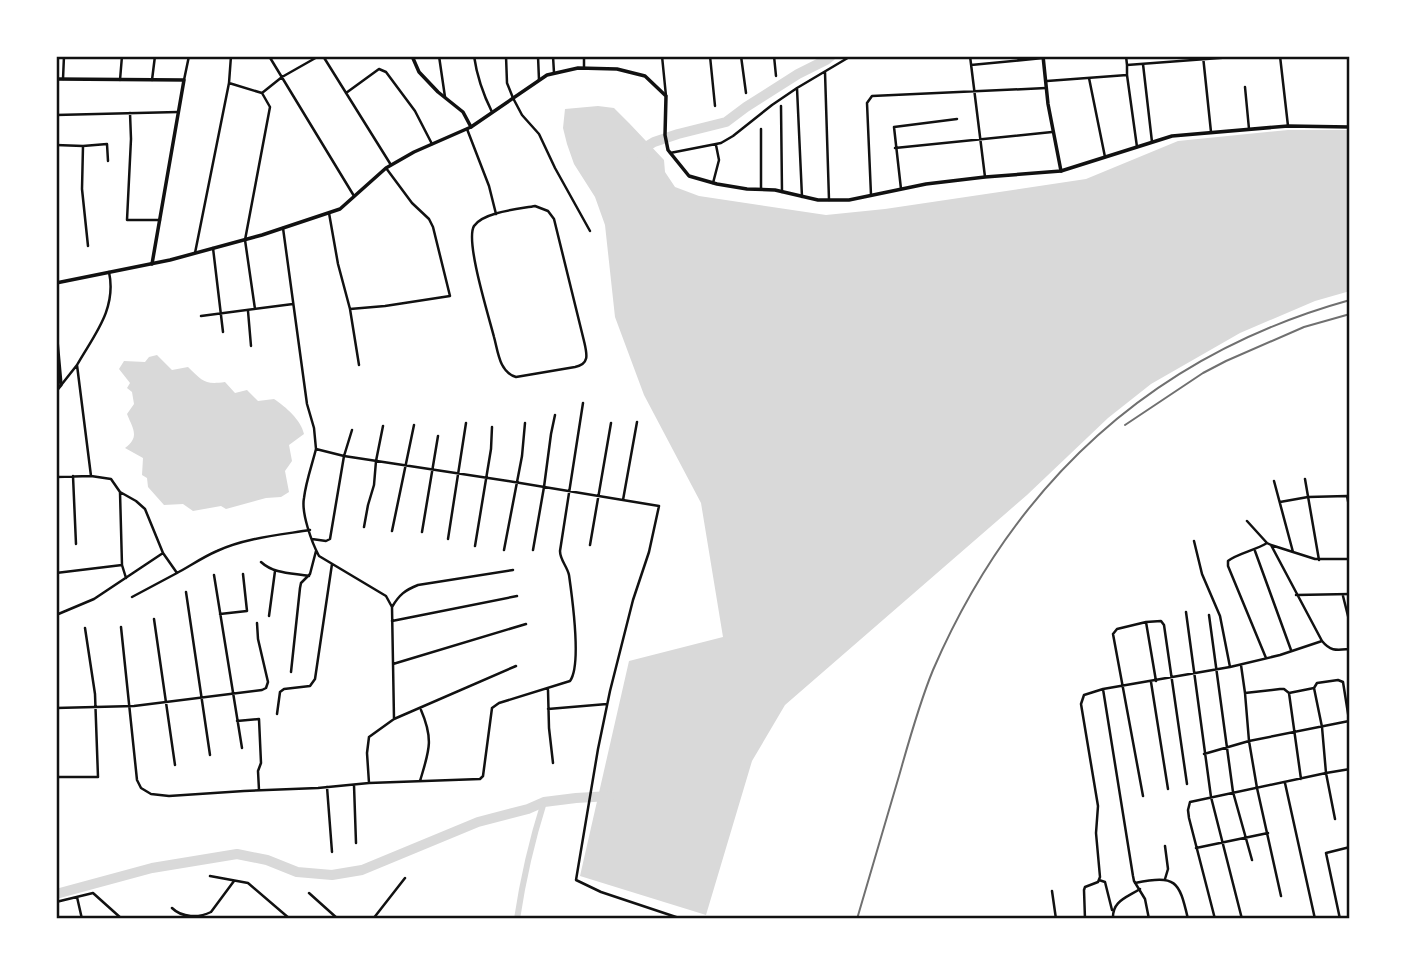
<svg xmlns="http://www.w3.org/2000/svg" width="1406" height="975" font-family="Cabin,sans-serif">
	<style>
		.water { fill: #d9d9d9 }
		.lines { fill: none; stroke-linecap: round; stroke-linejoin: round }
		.canal { stroke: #d9d9d9; stroke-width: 6 }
		.river { stroke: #d9d9d9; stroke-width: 10 }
		.minor { stroke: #111; stroke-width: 2.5 }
		.tertiary { stroke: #111; stroke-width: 3.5 }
		.secondary { stroke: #111; stroke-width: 3.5 }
		.rail { stroke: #707070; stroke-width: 2 }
		.neatline { fill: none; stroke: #111; stroke-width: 2.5 }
	</style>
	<rect width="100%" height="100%" fill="#fff"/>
	<path class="water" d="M598,106l16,2 15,15 35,37 1,12 10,15 24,9 127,19 59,-6 201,-30 92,-38 110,-11h62v161l-35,10 -75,32 -89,51 -43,34 -81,77 -242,210 -33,56 -46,154 -126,-39 49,-215 94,-24 -22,-134 -57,-108 -29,-78 -10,-92 -10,-28 -21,-33 -7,-20 -4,-16 2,-19z
		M157,355l15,15 16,-3c15,14 16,18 37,15l10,11 12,-3 11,11 16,-2c12,8 27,21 30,35l-15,11 3,16 -7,10 4,21 -8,5 -15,1 -40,11 -5,-3 -28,5 -10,-7 -19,1 -16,-18 -1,-9 -5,-3 1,-17 -18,-10c15,-11 8,-19 2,-34l7,-10 -2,-12 -5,-4 3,-5 -11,-14 5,-8 21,1 4,-5z"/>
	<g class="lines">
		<path class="canal" d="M517,919c6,-40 15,-79 27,-117"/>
		<path class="river" d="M642,156l7,-11 5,-3 24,-8 48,-12 20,-15 52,-33 28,-14 5,-4
			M56,894l96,-26 85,-14 30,6 30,12 35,3 30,-5 116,-48 50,-13 16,-7 32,-4 34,-2"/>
		<path class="minor" d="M269,56l85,140
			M323,56l68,109
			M439,56l6,41
			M474,56c3,21 9,38 18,56
			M506,56l1,27 6,15 9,17 17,19 16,34 35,63
			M538,56l1,24
			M553,56l1,17
			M662,56l4,40
			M710,56l5,50
			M741,56l5,37
			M774,56l2,20
			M970,56l15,121
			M1126,56l1,9
			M1203,56l8,76
			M1280,56l8,70
			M1143,64l9,78
			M971,65l72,-7
			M584,67v-11
			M825,72l4,128
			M1127,75l10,72
			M1089,78l16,79
			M63,79l1,-23
			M120,80l2,-24
			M152,80l3,-24
			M184,80l5,-24
			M1047,81l80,-6v-10l119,-9
			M229,83l33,10 8,14 -25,133 10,69
			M1245,87l4,42
			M262,93l20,-16 37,-21
			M346,93l33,-24 7,3 29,39 17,33
			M781,106l1,86
			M130,113l1,26 -4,81h33
			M56,115l122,-3
			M467,129l22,57 7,28
			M761,129v60
			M56,145l27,1 -1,43 6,57
			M83,146l24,-2 1,17
			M895,148l157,-16
			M670,153l51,-10 12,-7 39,-31 25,-17
			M713,183l6,-23 -3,-15
			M901,189l-7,-62 63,-8
			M871,195l-4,-92 5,-7 174,-8
			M802,197l-5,-109 54,-32
			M535,206l13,5 6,8 30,122c3,13 6,23 -9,26l-59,10c-17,-5 -18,-26 -22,-40 -5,-20 -29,-96 -20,-111 9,-14 45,-17 61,-20z
			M329,213l9,51 12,45 35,-3 65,-10 -17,-69 -4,-8 -17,-16 -26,-35
			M283,228l24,176 7,24 2,21 28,7 8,-26
			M213,248l10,84
			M195,253l34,-170 2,-27
			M350,309l9,56
			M248,311l3,35
			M201,316l92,-12
			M77,365c17,-30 40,-56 32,-93
			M62,384l15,-19 14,111 20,3 9,13 2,73
			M316,449c-4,16 -10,32 -12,49 -3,15 8,45 15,58l67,40 6,11 2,112 -25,18 -2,16 2,30
			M73,476l3,68
			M56,477l35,-1
			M1305,479l14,81
			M1274,481l19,71
			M120,492l16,9 9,8 18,44
			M623,500l14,-78
			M1280,502l28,-5 39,-1 3,15
			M1247,521l20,22 4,2 44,14h35
			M364,527l4,-22 6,-20 2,-24 7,-35
			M392,531l22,-106
			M422,532l16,-96
			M312,539l14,2 4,-2 14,-83 164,25 151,25 -10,46 -16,48 -23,91 -12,58 -22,131 25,12 81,27
			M448,539l18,-116
			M1194,541l8,33 18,42 10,51
			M590,545l21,-122
			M1271,545l51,96c9,11 15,9 28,8
			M475,546l16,-97 1,-22
			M504,550l18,-94 3,-33
			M533,550l11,-63 7,-53 4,-19
			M1255,551l36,99
			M261,562c13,12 31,11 48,14
			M56,573l66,-8 4,13
			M214,575l28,173
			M186,592l24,163
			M1296,595l54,-1
			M1343,596l7,28
			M132,597l45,-24
			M392,607c7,-12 13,-17 26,-22l95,-15
			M1186,612l25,185 31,122
			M220,614l27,-3 -4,-37
			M56,615l38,-16 69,-46 14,20c13,-7 26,-16 40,-22 28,-13 62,-16 93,-21
			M1209,615l24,177 19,68
			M269,616l6,-45
			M154,619l21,146
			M392,621l125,-25
			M1146,622l15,-1 3,4 23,159
			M121,627l16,153 4,8 10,6 18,2 75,-5 74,-3 51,-5 111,-4 3,-3 9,-68 7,-5 71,-22c12,-16 2,-85 -1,-106 -2,-9 -9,-15 -9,-24l23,-148
			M1266,658l-38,-92v-5c8,-7 28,-11 39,-18
			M393,664l133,-40
			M1241,665l4,28 35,-4h4l5,4 12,86
			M291,672l9,-84 1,-5 9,-9 6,-23
			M1151,682l17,107
			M1103,689l30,187 1,5 11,18 4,20
			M548,690l1,38 4,35
			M1245,693l4,48 8,47 24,108
			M1289,693l25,-5
			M56,708l78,-2 128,-16 4,-2 2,-6 -10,-43 -1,-16
			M548,709l59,-5
			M277,714l3,-22 4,-3 26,-3 5,-7 17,-115
			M394,719l122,-53
			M237,721l22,-2 2,44 -3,8 1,19
			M1204,754l45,-13 100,-20
			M56,777h42l-3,-83 -10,-66
			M420,781c9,-30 14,-41 1,-71
			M1285,783l30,136
			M354,785l2,58
			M327,787l5,65
			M1143,796l-30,-162 4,-5 29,-7 10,59
			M1335,819l-9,-46 -4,-46 -8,-39 3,-5 21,-3 5,2 7,44
			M1196,848l72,-15
			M210,876l38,7 42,36
			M1165,879l3,-10 -3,-23
			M1099,880l6,2 7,28
			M1135,883c41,-8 44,-3 53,36
			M1052,891l4,28
			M309,893l29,26
			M77,897l5,22
			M56,902l37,-9 29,26
			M172,908c10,10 27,10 39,4l23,-31
			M373,919l32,-41
			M1085,919l-1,-29 1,-3 13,-5 2,-5 -4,-44 2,-27 -17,-102 3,-9 19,-6 127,-22 50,-12 42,-14
			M1113,919c-1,-18 13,-21 27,-30
			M1215,919l-26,-101 -1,-8 2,-8 136,-29 24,-4
			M1340,919l-14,-66 24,-6"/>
		<path class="tertiary" d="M412,56l7,16 19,20 25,20 8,15
			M1043,56l5,48 13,67
			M56,79l128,1 -32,184
			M56,330l5,55 -5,6"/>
		<path class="secondary" d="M56,283l114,-23 92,-25 78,-26 46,-41 28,-16 57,-25 76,-52 31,-7 39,1 28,7 21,20 -1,39 3,15 21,26 28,8 30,5 28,1 43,10h31l77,-16 59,-7 76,-6 111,-35 116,-10 62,1"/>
		<path class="rail" d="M1125,425l78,-52 23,-12 78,-34 46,-13
			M857,919c14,-48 28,-95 42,-143 10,-35 20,-72 34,-106 81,-187 219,-315 417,-370"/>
	</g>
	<rect width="1406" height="975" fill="none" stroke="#ffffff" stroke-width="116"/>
	<rect x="58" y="58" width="1290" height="859" class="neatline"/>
</svg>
